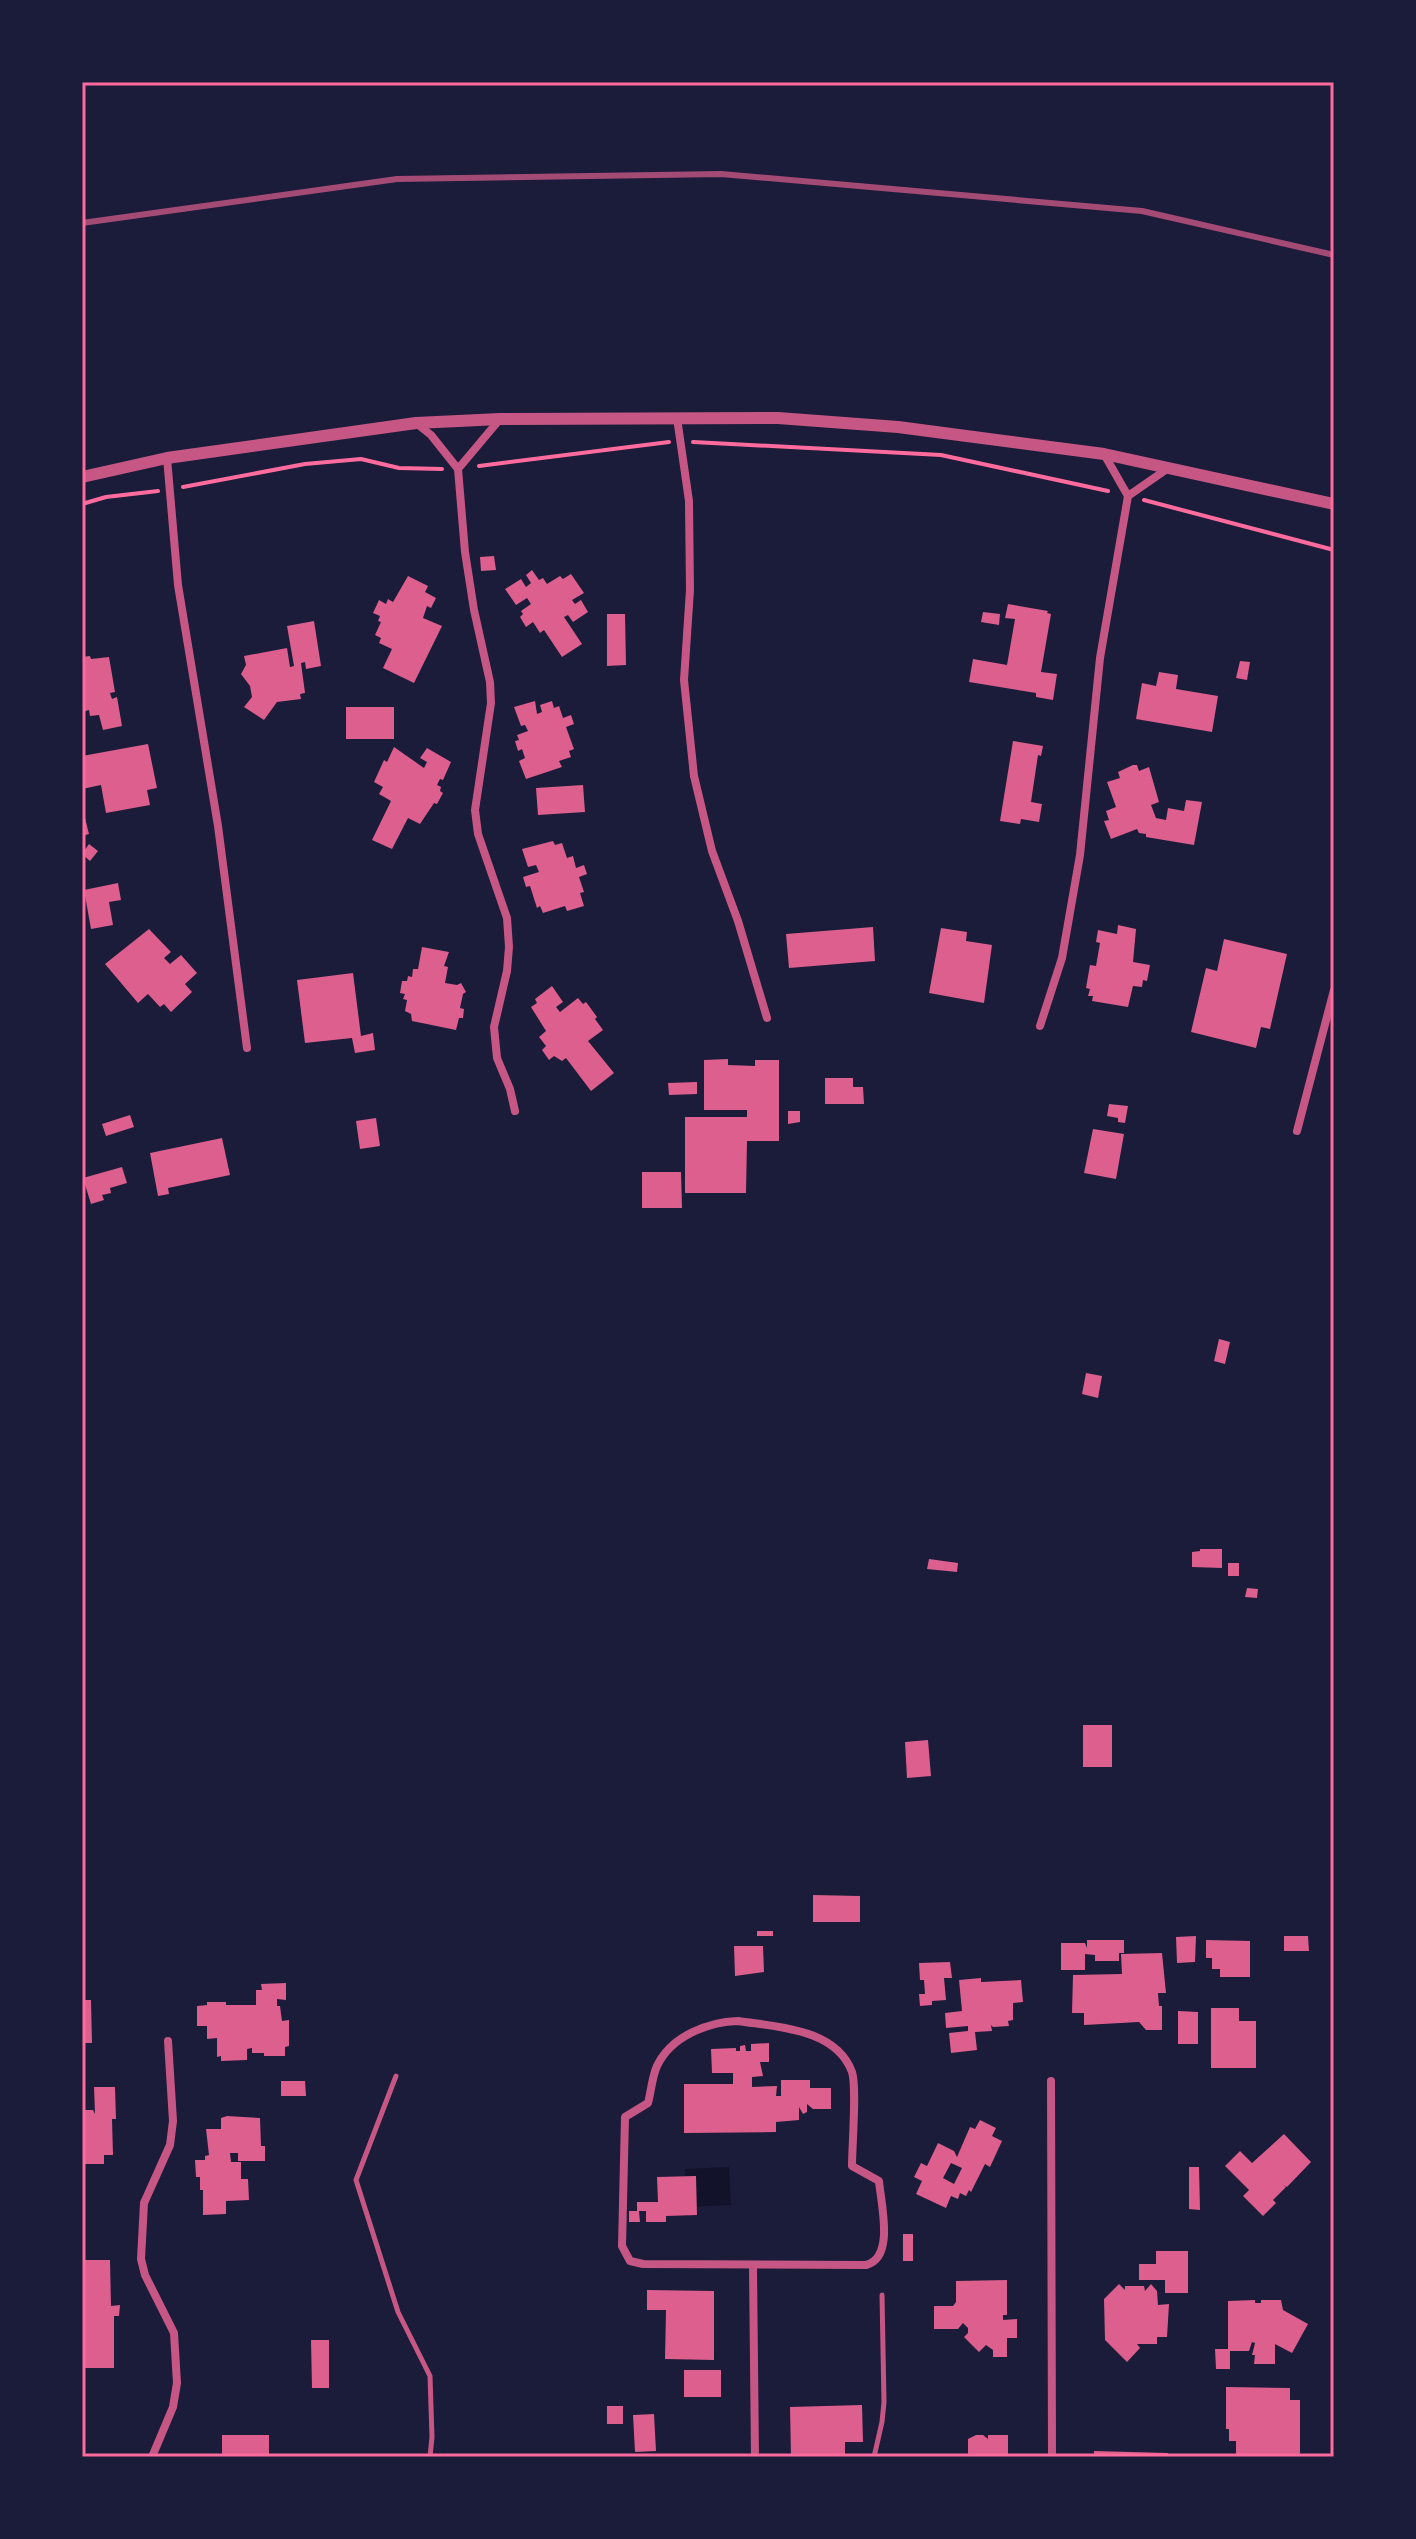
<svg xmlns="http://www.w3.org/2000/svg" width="1416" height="2539" font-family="'Crimson Pro',serif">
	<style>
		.water { fill: #12122b }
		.building { fill: #dd5f8e; fill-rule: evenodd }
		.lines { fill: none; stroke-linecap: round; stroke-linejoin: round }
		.path { stroke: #ff6b9d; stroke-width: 4 }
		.service { stroke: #c65784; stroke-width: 5 }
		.minor { stroke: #c65784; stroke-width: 8 }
		.tertiary { stroke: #c65784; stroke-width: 12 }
		.rail { stroke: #a44b75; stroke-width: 6 }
		.neatline { fill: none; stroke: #ff6b9d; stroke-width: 3 }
	</style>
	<rect width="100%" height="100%" fill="#1b1b3a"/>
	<path class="water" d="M729,2167l2,38 -44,2 -2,-38z"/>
	<path class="building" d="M494,556l2,14 -15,1 -1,-14z
		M532,570l7,10 4,-2 4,6 13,-8 3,3 8,-5 13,19 -12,7 3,4 6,-4 7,12 -15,10 -5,-7 -4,2 18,27 -20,13 -18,-27 -4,3 -7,-11 -7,5 -6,-10 3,-3 -2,-3 10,-7 -4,-6 -11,7 -11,-16 16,-10 5,8 5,-4 -5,-8z
		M408,576l20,10 -3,6 11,6 -5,10 -4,-2 -4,12 19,8 -28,57 -31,-15 9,-19 -13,-6 2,-5 -6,-3 6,-13 -3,-1 2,-5 -7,-3 6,-13 7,4 2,-5 5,3z
		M1008,604l40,7 -1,2 4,1 -10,58 16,2 -4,26 -17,-3v-4l-67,-11 4,-23 34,6 8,-46 -10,-1z
		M983,612l17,2 -1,11 -18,-3z
		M607,614h18l1,51 -19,1z
		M314,621l7,45 -15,3 -1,-7 -4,1 4,30 -5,1 1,5 -24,3 -13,18 -20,-13 8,-10 -2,-11 -9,-12 5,-9 -2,-9 43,-8 3,19 4,-1 -7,-40z
		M90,656l1,3 18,-2 6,35 -5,1 2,6 5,-2 5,29 -19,4 -4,-15 -9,1 -1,-6 -7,2v-55z
		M1240,661l10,1 -3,18 -11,-2z
		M1159,672l19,3 -2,14 42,7 -6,36 -76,-13 6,-36 14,3z
		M535,701l2,13 5,-2 -2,-7 12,-4 2,7 5,-2 4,12 8,-3 3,9 -8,3 8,22 -5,2 2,6 -12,4 3,6 -36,12 -7,-18 6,-3 -3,-9 -4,2 -3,-10 4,-1 -2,-5 11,-4 -3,-6 -4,1 -7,-19z
		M346,707h48v32h-48z
		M1013,741l30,5 -2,10 -3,-1 -7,47 11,2 -3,18 -18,-3 -1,5 -20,-3z
		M148,744l9,44 -10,2 3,15 -44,8 -5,-28 -19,4v-33z
		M394,747l30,21 3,-6 -7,-4 7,-10 24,14 -8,18 -3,-1 -3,6 4,2 -1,4 3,2 -6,11 -3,-1 -14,21 -12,-6 -16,31 -20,-9 19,-39 -12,-7 4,-7 -9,-5 10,-22 3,2z
		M1133,765h4l2,6 10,-4 10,35 -8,3 5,13 10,2 2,-12 16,3 2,-11 16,2 -8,43 -48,-8v-3l-7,-1 -2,-4 -26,10 -7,-18 5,-1 -3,-9 10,-4 -9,-25 13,-4 -2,-6z
		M583,785l2,27 -47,3 -2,-27z
		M82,806l7,28 -7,2z
		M553,841l2,4 7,-2 5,15 6,-2 3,12 8,-3 3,9 -8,3 5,15 -4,1 4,13 -17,5 -2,-5 -22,7 -3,-7 -3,2 -7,-22 -4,1 -3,-10 16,-5 -3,-7 -8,2 -6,-18z
		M89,844l9,7 -8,10 -8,-7z
		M118,883l3,17 -12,2 4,23 -22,4 -7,-39z
		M1118,925l18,4 -3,33 17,3 -3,16 -4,-1 -1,7 -9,-1 -5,21 -36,-6 1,-5h-5l2,-7 -4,-1 4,-23 6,1 4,-23 -4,-1 2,-12 19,4z
		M873,927l2,34 -86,7 -3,-34z
		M941,928l26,4 -1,9 26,4 -8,58 -55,-10z
		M149,929l22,23 -7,6 6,6 11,-9 16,18 -12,11 7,8 -21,20 -7,-8 -4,3 -12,-13 -10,9 -33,-39z
		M1224,939l63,15 -17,75 -9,-2 -5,21 -65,-16 15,-64 11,3z
		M422,947l27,5 -5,14 4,1 -3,16 12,2 4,-2 5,9 -3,2 -3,14 4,1 -1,9h-4l-3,12 -44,-9 -1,-7 -6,-3 2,-11 -4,-1 2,-5 -5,-1 2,-12h5l1,-5 4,1 1,-8h5z
		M353,973l8,63 12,-3 2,17 -20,3 -3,-15 -47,5 -8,-63z
		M552,986l11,16 -7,5 4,5 18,-14 5,6 3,-2 11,15 -2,2 8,11 -15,11 26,32 -23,18 -25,-33 -4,3 -8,-5 -5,4 -7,-10 4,-4 -7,-9 7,-6 -15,-24 6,-4 -2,-4z
		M728,1059v6l27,1v-6h24v81h-32l-1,52h-61v-76h62v-7h-43v-50z
		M825,1078h28v9h10l1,17h-39z
		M697,1082v12l-28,1 -1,-12z
		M1109,1104l19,2 -3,17 -7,-1v-4l-11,-2z
		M788,1111h12v11l-12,2z
		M130,1115l4,12 -28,9 -4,-12z
		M376,1118l4,28 -20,3 -4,-28z
		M1093,1129l31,5 -8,45 -32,-6z
		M222,1138l8,37 -62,13 1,6 -11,2 -8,-43z
		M122,1167l5,16 -17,5 1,5 -9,2 2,5 -13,4 -8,-26z
		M642,1172h39l1,36h-40z
		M1219,1339l11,3 -5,22 -11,-3z
		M1086,1373l16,3 -4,22 -16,-4z
		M1200,1549h22v19l-30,-1v-15l8,-1z
		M929,1559l29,4 -1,9 -30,-3z
		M1228,1563h11v13h-11z
		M1247,1588l11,1 -1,9 -12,-1z
		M1083,1725h29v42h-29z
		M928,1740l3,36 -24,2 -2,-36z
		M813,1895l47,1v26h-47z
		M757,1931h16v5h-16z
		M1196,1936l-1,26 -18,1 -1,-26z
		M1284,1936h24l1,15h-25z
		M1087,1940h37v13h-5v8h-24v-6l-10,-1v16h-24v-27h24l2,5z
		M1206,1940l44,1v36h-30v-8h-8v-11h-6z
		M734,1946h29l1,26 -29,4z
		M1162,1953l4,40h-8l1,13h3v24h-16l-7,-8 -55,3v-12h-12l1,-38 49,-1 -1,-20z
		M950,1962l2,16h-8l2,22 -14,1v4l-12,1 -1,-12h6l-1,-14h-4l-1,-17z
		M981,1978v4l40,-2 2,22 -10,1v17l-5,1 1,5 -16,1 -2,-2 1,6 -17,1 2,18 -26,3 -2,-20 19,-2v-5l-22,2 -1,-15 17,-2 -3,-31z
		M286,1983v17l-9,-1v7h3l2,15 7,-1v26l-4,1v9h-21v-3h-12v-5l-5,1v11l-26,1v-5l-4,1v-19l-10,1v-13h-10v-20l10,-1v-3h19v3h30v-15h6l-1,-6z
		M82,2000h9l1,43h-10z
		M1211,2008h28v13h17v47h-45z
		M1178,2011l20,1v32h-20z
		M769,2043v19h-9l3,14 -11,1v10l25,-1 -1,10h5v-16h29v8h21v21h-18l-6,-5v8l-4,2 -4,-7v13l-23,2v10l-92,1v-49h49v-11h-21l-1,-24 25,-1v3h4v-5l5,-1 1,6h5v-7z
		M281,2081h24l1,15h-25z
		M94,2087h21l1,32h-4l1,36h-9v9h-22v-54h11l2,4z
		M227,2116l33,2 1,28h4v15h-27v-8h-8l1,9h10v17h7l1,21 -23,1v13l-23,1v-25h-3v-13h-4l-1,-17h10v-4l4,-1 -3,-26h15v-11z
		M980,2120l16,8 -4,8 10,5 -12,26 -5,-3 -14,28 -2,-2 -3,6 -6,-3 -2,6 -7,-3 -5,12 -30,-14 6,-13 -8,-4 7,-14 6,3 11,-23 16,8 3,6 13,-30 5,2zM951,2163l11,5 -8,16 -11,-6z
		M1284,2134l27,28 -24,25 -4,-2 3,2 -13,13 3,3 -13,13 -20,-20 6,-6 -24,-24 15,-15 12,12z
		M1189,2167h10l1,43 -11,-1z
		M696,2176l1,39 -31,1v6h-20v-11h-9v-9h21l-1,-25z
		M629,2211h10l1,11h-11z
		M903,2234h10v27h-10z
		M1156,2251h32v42h-23v-13h-26v-16h17z
		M82,2260h28l1,46 9,-1 -1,11h-5v52h-32z
		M1007,2280v35h-4v5l14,-1v19h-10v19h-14v-7l-7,-5 -7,7 -15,-15 4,-4v-5l-5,-5 -5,6h-24v-23h19l3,-4v-21z
		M1119,2284l6,6v-4h19l1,5 6,-7 6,7 1,14 11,-1 -2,33h-10v7h-20l3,4 -13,14 -22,-22 -1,-41z
		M647,2290l67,1v69l-49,-1 1,-49h-19z
		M1255,2300v3h6v-3h20l2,10 25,14 -16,29 -17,-9v20h-21l1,-9h-3l3,-12 -3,-1 -3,9h-19v18h-14l-1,-20h13v-48z
		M311,2340h18v48h-17z
		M684,2370h37v27h-37z
		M1226,2387l64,1v12h10v57h-64v-16h-7v-12h-3z
		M862,2405l1,37h-18v15h-54l-1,-50z
		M607,2406h16v18h-16z
		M654,2414l2,37 -21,1 -2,-37z
		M222,2435h47v22h-47z
		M976,2435h7l5,4v-4h20v19l-2,3h-38v-18z
		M1094,2451l74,2v4h-74z"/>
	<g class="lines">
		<path class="path" d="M693,442l248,13 167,36
			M479,466l190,-24
			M183,487l122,-23 56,-5 38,9 43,1
			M1144,500l190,50
			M82,504l24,-7 52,-6"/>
		<path class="service" d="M396,2076l-40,104 42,132 32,64 2,61 -2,20
			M874,2457l8,-35 2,-20 -2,-107"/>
		<path class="minor" d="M677,418l12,83 1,89 -6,90 10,96 18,75 26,70 29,97
			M416,423l15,12 27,34 7,83 9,58 16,72 1,21 -16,107 3,24 29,84 2,29 -2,24 -13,56 3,31 13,31 5,22
			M167,458l11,127 40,241 29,222
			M458,469l42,-50
			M1128,496l39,-27
			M1040,1026l22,-68 18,-103 20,-197 28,-162 -24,-42
			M1297,1131l37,-141
			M738,2021c38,6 98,7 114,51 5,15 0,74 0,94l27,15c2,23 16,77 -13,84l-223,-1 -13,-3 -8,-15 3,-129 23,-14c3,-11 4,-26 9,-37 14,-30 51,-44 81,-45z
			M1051,2081l1,376
			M753,2266l2,191
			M152,2457l21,-50 4,-24 -3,-50 -29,-58 -4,-16 3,-56 26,-58 3,-24 -5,-80"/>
		<path class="tertiary" d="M82,477l85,-19 249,-35 84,-4 278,-1 120,9 206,27 230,50"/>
		<path class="rail" d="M82,223l315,-44 324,-5 421,37 192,44"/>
	</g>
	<rect width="1416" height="2539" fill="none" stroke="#1b1b3a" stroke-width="168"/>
	<rect x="84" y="84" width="1248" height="2371" class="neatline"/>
</svg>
